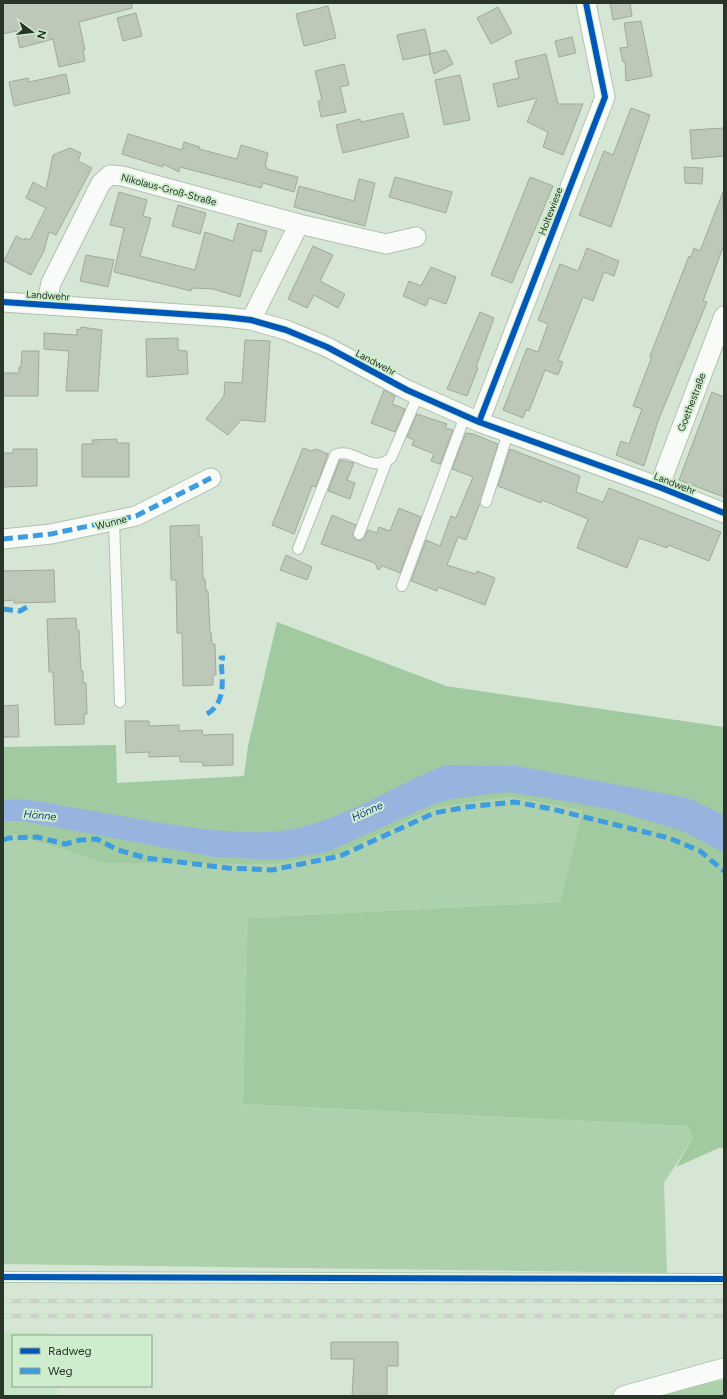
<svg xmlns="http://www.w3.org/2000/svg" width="727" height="1399" font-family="Figtree,sans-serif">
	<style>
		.built { fill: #c8e4c7 }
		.green { fill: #aed1ad }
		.forest { fill: #a1caa0 }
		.water { fill: #97b4de }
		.building { fill: #bec8b9; stroke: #a0aa9b }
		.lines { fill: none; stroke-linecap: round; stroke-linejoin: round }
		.service-casing { stroke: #b3c0b2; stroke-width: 12 }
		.minor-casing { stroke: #b3c0b2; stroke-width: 21 }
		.service { stroke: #f9fbf9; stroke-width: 10 }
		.minor { stroke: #f9fbf9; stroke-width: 19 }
		.rail-casing { stroke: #ccd1cc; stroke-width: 4.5 }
		.rail { stroke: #ceedcd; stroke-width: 3; stroke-dasharray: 9; stroke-linecap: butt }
		.quiet { stroke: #3d9de0; stroke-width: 5; stroke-dasharray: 10 5; stroke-linecap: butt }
		.cycleway-casing { stroke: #ceedcd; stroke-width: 8 }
		.cycleway { stroke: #0057b8; stroke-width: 6 }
		.labels { text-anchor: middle; stroke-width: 4; stroke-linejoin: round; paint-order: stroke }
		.street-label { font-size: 10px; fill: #293528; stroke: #ceedcd }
		.water-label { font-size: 11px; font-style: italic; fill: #1a3a89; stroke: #ceedcd }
	</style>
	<rect width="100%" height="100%" fill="#d5e6d4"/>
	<path class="built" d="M3,1332h46v4h-36v50h43l2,10h-55z"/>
	<path class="green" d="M508,797l76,13 -24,92 -311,16 -6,186 445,22 5,12 -29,45 3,90 -664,-9v-427l11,-3 90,29 234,-9 96,-46z
		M724,1380v16h-78l30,-9z"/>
	<path class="forest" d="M277,622l169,64 278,41v421h-5l-43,19 17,-29 -5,-12 -445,-22 5,-186 312,-16 23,-92 -75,-13 -74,11 -96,46 -65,10 -169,-1 -90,-29 -11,3v-90l113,-2 1,38 127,-7 4,-30z"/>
	<path class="water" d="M445,765l72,1 171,32 36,17v38l-39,-21 -72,-22 -66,-12 -41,-6 -55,7 -17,5 -107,48 -50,8 -63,-3 -192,-36h-19v-21c25,-3 53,5 78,9 61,10 124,25 186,23 62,-2 121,-44 178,-67z"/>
	<path class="building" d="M3,3h129v5l-53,14 6,28h-2l2,11 -26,6 -6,-28 -33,9 -4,-17 -13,3z
		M610,3h20l2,13 -19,4z
		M328,6l8,32 -32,8 -8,-32z
		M498,7l14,26 -21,11 -14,-26z
		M136,13l6,23 -19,5 -6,-23z
		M641,21l11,55 -26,5 -1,-19h-2l-3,-14 8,-1 -4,-24z
		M425,29l6,25 -28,6 -6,-25z
		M572,37l4,16 -17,4 -4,-16z
		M446,50l7,14 -19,10 -5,-20z
		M546,54l12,50h25l-20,51 -20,-8 5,-15 -21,-10 10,-24 -39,9 -5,-23 26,-6 -4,-17z
		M344,64l5,21 -9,2 6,25 -25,5 -3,-16 4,-1 -7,-29z
		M66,74l4,19 -56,13 -5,-24 19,-4 1,4z
		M460,75l10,45 -26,5 -9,-45z
		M631,108l19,7 -39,112 -32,-12 25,-64 9,4z
		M403,113l6,24 -66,16 -7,-28 24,-6 1,3z
		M724,128v28l-32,3 -2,-29z
		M128,134l54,16 2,-8 16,5 -1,2 38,10 4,-14 27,8 -3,13 2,1v2l31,8 -4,15 -31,-9 -2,5 -81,-21 -1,5 -16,-8v3l-41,-13z
		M70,148l11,5 -3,8 14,7 -36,67 -7,-3 -5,19 -13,24 -27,-14 12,-25 8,4 1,-2 5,2 16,-32 -20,-10 7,-16 13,7 7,-34z
		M684,167l19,1 -1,16 -17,-1z
		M395,177l57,15 -6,21 -57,-16z
		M530,177l23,9 -41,97 -21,-8z
		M359,179l16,4 -10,43 -71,-19 5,-21 55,15z
		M119,192l28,8 -4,16 8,2 -11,38 55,14 10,-38 28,9 5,-18 29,8 -6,21 -8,-2 -13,47 -27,-8 -21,-1 -1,3 -77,-19 10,-44 -14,-3z
		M723,192l1,53 -21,56 4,1 -49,119 -14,45 -28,-11 5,-14 8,3 13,-35 -9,-3 18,-47 -1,-3 39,-100 2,1 3,-9 6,3z
		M178,205l28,8 -6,21 -28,-8z
		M313,246l20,9 -13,26 25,13 -7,14 -24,-13 -7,13 -19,-9z
		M587,248l32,13 -5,15 -10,-4 -11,29 -10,-4 -25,63 5,2 -5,13 -13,-5 -16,41 -3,-1 -3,8 -20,-8 24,-62 11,4 10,-28 -10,-4 22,-56 18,7z
		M86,255l28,5 -6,27 -28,-6z
		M431,267l25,10 -10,27 -17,-6 -3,8 -23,-10 6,-15 12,5z
		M480,312l14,6 -18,49 2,1 -11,28 -20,-7z
		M81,327l21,3 -4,61h-32l3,-40 -25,-2v-16l33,2v-6l3,1z
		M178,338v12l9,1 1,23 -41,3 -1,-38z
		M245,340l25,1 -5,81 -24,-2 -13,15 -22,-16 18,-23 1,-14 17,1z
		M22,351h17l-1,45h-35v-23h16v-6h2z
		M384,390l11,6 -3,8 13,5 -10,23 -24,-9z
		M712,392l12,5v100l-45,-17z
		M417,414l30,10 -2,4 8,2 -13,34 -9,-3 3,-7 -22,-9 2,-5 -7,-3z
		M466,433l7,1 25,10 -18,59 -14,37 -8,-3 -11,28 29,9 1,-3 18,7 -10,27 -47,-18 -1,4 -26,-10 15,-41 14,6 11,-30 5,2 17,-41 -21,-8z
		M117,439v4h12v34h-47v-33h11l-1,-4z
		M303,448l8,3 5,-2 12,5 -12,33 -4,-1 -18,48 -22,-9z
		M13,449h24v37l-34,1v-34h10z
		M510,449l70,27 -4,16 27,10 6,-14 112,44 -12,29 -41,-16 -1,3 -28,-10 -12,30 -50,-20 11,-29 -46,-19 -1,3 -43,-17z
		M340,460l14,3 -7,17 8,3 -5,16 -22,-8z
		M399,508l22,9 -21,56 -17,-7 -5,4 -3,-7 -54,-19 11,-29 24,10 -3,10 3,5h4l3,-1 5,-9 9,3 2,-6 11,4z
		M199,525v12h3l1,42h2l1,12h2l2,41h1l1,12h3l1,31h-3v10l-30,1 -1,-53h-5l-1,-53h-5l-1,-54z
		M286,555l26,12 -5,13 -27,-10z
		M54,570l1,32 -41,1v-3l-11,1v-30z
		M76,618l1,12h2l2,41h2v12h3l1,31h-3v10l-29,1 -2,-53h-4l-2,-53z
		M18,705l1,32h-16v-31z
		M125,721h24v5l30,-1v6l23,-1 1,5 30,-1v31l-30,1 -1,-4h-22v-6l-31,1v-5l-23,1z
		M331,1342h67v24h-11v30h-35l2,-37h-23z"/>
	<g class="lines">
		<g class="service-casing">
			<path id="service" d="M486,502l22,-69
				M114,521l6,181
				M359,534l27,-71
				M298,549l37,-94c18,-9 36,20 56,3l27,-63
				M402,586l63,-170
				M3,1277l721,2"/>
		</g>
		<g class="minor-casing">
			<path id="minor" d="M299,224l87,20 30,-7
				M3,302l222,15 26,3 35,10 41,17 80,43 72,32 180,65 65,26
				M46,305l5,-22 50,-100 9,-8 12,1 177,48 -48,96
				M479,422l126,-325 -19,-94
				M659,487l65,-171
				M3,539l48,-5 85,-18 75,-38
				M623,1396l101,-28"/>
		</g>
		<use href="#service" class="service"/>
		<use href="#minor" class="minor"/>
		<g class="rail-casing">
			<path id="rail" d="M3,1301h721
				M3,1316h721"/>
		</g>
		<use href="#rail" class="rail"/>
		<path class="quiet" d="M3,539l48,-5 85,-18 75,-38
			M3,609l17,2 7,-4
			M207,714c20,-12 15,-35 14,-56h4
			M3,840l6,-2 28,-1 28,7 15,-4 17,-1 21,11 28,8 82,10 44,2 68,-14 94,-43 33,-6 48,-5 37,7 117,29 31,13 24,20"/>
		<g class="cycleway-casing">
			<path id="cycleway" d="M3,302l222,15 26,3 35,10 41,17 80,43 72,32 180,65 65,26
				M479,422l126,-325 -19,-94
				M3,1277l721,2"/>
		</g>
		<use href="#cycleway" class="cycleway"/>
	</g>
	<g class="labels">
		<g class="street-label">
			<text transform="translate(169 189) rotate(15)" y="4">Nikolaus-Groß-Straße</text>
			<text transform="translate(550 211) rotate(-69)" y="4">Holtewiese</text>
			<text transform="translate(48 295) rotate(4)" y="4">Landwehr</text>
			<text transform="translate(376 362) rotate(28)" y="4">Landwehr</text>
			<text transform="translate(691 402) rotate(-69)" y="4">Goethestraße</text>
			<text transform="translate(675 483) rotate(21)" y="4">Landwehr</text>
			<text transform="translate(111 522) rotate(-14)" y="4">Wunne</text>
		</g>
		<g class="water-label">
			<text transform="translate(367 811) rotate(-25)" y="4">Hönne</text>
			<text transform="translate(40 815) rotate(5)" y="4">Hönne</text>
		</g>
	</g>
	<rect width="727" height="1399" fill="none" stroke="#293528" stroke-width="8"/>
	<rect x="12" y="1335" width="140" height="52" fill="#ceedcd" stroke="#8ca38b"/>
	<rect x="20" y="1348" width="20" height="6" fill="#0057b8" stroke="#8ca38b"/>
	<text x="48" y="1355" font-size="12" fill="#293528">Radweg</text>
	<rect x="20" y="1368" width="20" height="6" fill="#3d9de0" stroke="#8ca38b"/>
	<text x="48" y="1375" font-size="12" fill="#293528">Weg</text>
	<g transform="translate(32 32) rotate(105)" stroke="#ceedcd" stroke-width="3" paint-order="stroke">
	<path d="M0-3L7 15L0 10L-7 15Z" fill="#293528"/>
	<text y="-6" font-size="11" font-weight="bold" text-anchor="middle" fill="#293528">N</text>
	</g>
</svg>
